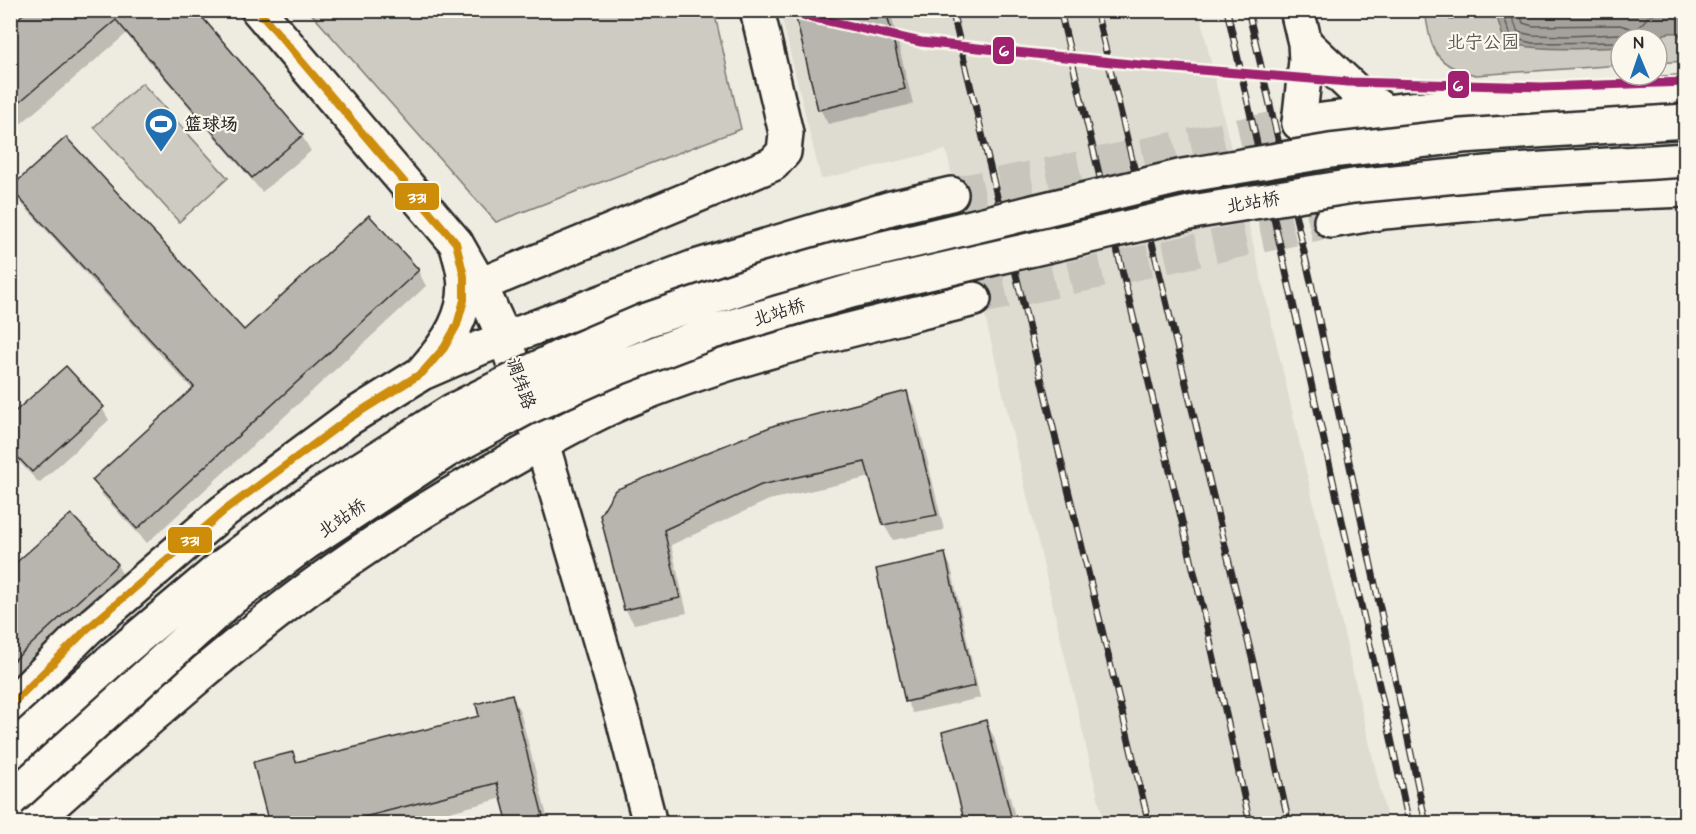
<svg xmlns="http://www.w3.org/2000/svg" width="1696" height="834" font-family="'Architects Daughter','LXGW WenKai TC',sans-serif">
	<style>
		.built { fill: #dedbd1 }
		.green { fill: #cecbc2; stroke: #7c7b76; stroke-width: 1.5 }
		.water { fill: #a4a29a; stroke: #74726e; stroke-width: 1.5 }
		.shadow { fill: #0003 }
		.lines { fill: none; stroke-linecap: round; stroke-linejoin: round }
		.shore { stroke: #5b5b57; stroke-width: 1.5 }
		.building { fill: #b8b5ae; stroke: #2b2b2b; stroke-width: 1.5 }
		.major-tunnel { stroke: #c7c5bc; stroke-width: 33; stroke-dasharray: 33 16; stroke-linecap: butt }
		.minor-casing { stroke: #2b2b2b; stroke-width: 38 }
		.major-casing { stroke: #2b2b2b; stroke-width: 38 }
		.path { stroke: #2b2b2b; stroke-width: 4; stroke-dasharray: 4.5 4.5; stroke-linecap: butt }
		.minor { stroke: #fbf7ec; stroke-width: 33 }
		.major { stroke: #fbf7ec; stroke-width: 33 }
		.rail-casing { stroke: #2b2b2b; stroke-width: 7 }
		.rail { stroke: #fbf7ec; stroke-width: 4.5; stroke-dasharray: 14; stroke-linecap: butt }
		.major-bridge-casing { stroke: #2b2b2b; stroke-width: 38; stroke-linecap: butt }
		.major-bridge { stroke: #fbf7ec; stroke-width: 33 }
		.bus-1-casing { stroke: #fbf7ec; stroke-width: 12 }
		.bus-1 { stroke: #ce8d09; stroke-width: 8 }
		.metro-1-casing { stroke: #fbf7ec; stroke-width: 14 }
		.metro-1 { stroke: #9f216f; stroke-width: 9 }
		.labels { text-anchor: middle; stroke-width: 4.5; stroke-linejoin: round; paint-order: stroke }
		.park-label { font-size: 18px; fill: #545351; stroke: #fbf7ec }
		.poi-label { font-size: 18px; font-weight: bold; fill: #2b2b2b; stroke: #fbf7ec; text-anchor: start }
		.street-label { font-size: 18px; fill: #2b2b2b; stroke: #fbf7ec }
		.line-badge { stroke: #fbf7ec; stroke-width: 2 }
		.badge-label { font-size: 16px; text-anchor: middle; font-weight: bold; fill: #fff }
	</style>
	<rect width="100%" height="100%" fill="#eeebe0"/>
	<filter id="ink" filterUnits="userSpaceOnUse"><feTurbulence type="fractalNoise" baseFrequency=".0167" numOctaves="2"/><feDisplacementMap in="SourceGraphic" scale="12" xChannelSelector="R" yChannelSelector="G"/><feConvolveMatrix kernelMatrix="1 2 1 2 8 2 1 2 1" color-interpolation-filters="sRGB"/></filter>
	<g filter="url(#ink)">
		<path class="built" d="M780,11h419l189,812h-284l-158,-673 -125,29z"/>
		<path class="green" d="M309,11h405l27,118 -245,93z
			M1425,11h260v50l-28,2v-24h-36v26l-145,10c-42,-9 -45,-25 -51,-64z
			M142,83l86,95 -49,44 -85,-95z"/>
		<path class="water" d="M1495,11h190v32l-7,-10c-10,-1 -16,0 -21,9v-3h-36v8c-39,2 -77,4 -116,-4z"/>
		<path class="shadow" d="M194,10l108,126 9,15 -49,41 -136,-158 -116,99v-106z
			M796,10h94l23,94 -85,20 -8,-15z
			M12,188l232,144 174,-61 8,15 -279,257 -44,-47 -9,-15 99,-91 -172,-187z
			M906,393l9,15 29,122 -51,10 -9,-15 -13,-48 -102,23 -98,45 16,68 -53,11 -9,-15 -24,-94z
			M102,408l7,12 -70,63 -29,-31v-34z
			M71,516l46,49 9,15 -116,107v-117z
			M945,555l6,12 29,131 -67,15 -6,-12z
			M511,696l9,15 29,113h-39l-7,-26 -99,26h-134l22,-70 6,9 183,-46z
			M986,722l8,15 23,87h-50z"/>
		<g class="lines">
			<path class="shore" d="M1501,10l11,28 20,5 89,-1
				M1509,10l9,22 14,3 34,1 55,-2 10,5
				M1519,10l4,13 10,3 87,-1 16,5 12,-13 15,-7"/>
		</g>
		<path class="building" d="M28,10h168l107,125 -51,43 -136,-158 -106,90v-85z
			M794,10h92l19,79 -87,21z
			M66,137l178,193 125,-115 50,55 -282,259 -45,-49 102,-93 -184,-199z
			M66,366l38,41 -72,65 -22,-23v-33z
			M907,391l30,124 -54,10 -18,-63 -104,23 -97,45 16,68 -56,12 -24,-95 15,-25 160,-65z
			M71,514l47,50 -108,100v-96z
			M945,553l30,133 -70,16 -29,-133z
			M512,694l33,130h-37l-11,-41 -160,41h-68l-16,-62 40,-10 3,10 183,-46 -3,-12z
			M986,720l27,104h-48l-23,-92z"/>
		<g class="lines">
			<path class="major-tunnel" d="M951,194l348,-71
				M974,299l357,-78"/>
			<g class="minor-casing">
				<path id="minor" d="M258,10l198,233 24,42 25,54 37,104 81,276 27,105
					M1297,10l8,33 1,18 -7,62
					M1305,43l52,49 29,20
					M480,285l293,-121 11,-12 2,-19 -29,-123"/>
			</g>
			<g class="major-casing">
				<path id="major" d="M1299,123l111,-14 276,-16
					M1331,221l53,-9 200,-18 102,-4
					M425,369c23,-26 44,-56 39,-93 -1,-11 -5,-22 -8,-33
					M10,706l77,-77 137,-118 124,-92 74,-46 58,-25 212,-80 199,-60 60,-14
					M30,824c91,-80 181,-163 278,-235 65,-48 134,-91 205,-130 35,-19 70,-40 107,-56 114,-48 235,-74 354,-104"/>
			</g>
			<path class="path" d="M1450,10l1,10"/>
			<use href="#minor" class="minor"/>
			<use href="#major" class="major"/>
			<g class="rail-casing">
				<path id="rail" d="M952,10l197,814
					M1060,10l145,608 45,206
					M1096,10l158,656 35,158
					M1227,10l162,719 20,95
					M1248,10l62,268 116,546"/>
			</g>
			<use href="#rail" class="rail"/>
			<g class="major-bridge-casing">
				<path id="major-bridge" d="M10,752l107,-97 103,-87 92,-68 140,-89 106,-53 86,-37 123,-42 67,-19 349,-84 147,-25 132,-15 224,-15
					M10,800l222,-202 74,-55 140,-92 78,-42 88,-39 97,-37 142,-42 347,-80 155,-25 145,-14 188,-12"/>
			</g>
			<use href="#major-bridge" class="major-bridge"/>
			<g class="bus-1-casing">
				<path id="bus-1" d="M10,706l77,-77 137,-118 124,-92 74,-46 22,-25 13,-23 7,-25v-24l-8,-33 -198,-233"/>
			</g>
			<use href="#bus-1" class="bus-1"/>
			<g class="metro-1-casing">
				<path id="metro-1" d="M780,10l141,32 219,23 208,17 194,5 144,-5"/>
			</g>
			<use href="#metro-1" class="metro-1"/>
		</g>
	</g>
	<defs>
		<g id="stadium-pin" transform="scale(1.725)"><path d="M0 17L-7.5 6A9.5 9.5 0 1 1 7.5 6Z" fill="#1f6fb2" stroke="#fbf7ec"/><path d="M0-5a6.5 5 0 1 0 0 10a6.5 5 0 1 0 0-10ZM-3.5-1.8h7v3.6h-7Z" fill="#fff"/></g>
	</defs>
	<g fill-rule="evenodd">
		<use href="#stadium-pin" x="161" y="124"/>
	</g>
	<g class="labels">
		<g class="park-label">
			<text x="1483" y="48">北宁公园</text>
		</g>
		<g class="poi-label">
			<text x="184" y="130">篮球场</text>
		</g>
		<g class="street-label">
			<text transform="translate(1253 202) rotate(-9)" y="6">北站桥</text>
			<text transform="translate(779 312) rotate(-17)" y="6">北站桥</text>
			<text transform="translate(521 383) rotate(70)" y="6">调纬路</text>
			<text transform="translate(342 518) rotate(-34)" y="6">北站桥</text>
		</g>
	</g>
	<g class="line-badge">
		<rect x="992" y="36" width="23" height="29" rx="6" fill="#9f216f"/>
		<rect x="1447" y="70" width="23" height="29" rx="6" fill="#9f216f"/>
		<rect x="394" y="182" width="46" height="29" rx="6" fill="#ce8d09"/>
		<rect x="167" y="526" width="46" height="28" rx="6" fill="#ce8d09"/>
	</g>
	<g class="badge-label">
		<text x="1004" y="56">6</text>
		<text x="1458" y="91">6</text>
		<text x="417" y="203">331</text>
		<text x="190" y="546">331</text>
	</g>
	<rect width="1696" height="834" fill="none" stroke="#fbf7ec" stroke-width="36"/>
	<rect x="18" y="18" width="1660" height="798" fill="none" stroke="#2b2b2b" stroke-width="2" filter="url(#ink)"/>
	<g transform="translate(1639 57) rotate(358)"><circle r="28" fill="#fbf7ec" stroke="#a8a59f" stroke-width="1.5"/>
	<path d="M0-4.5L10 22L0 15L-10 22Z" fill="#1f6fb2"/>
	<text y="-9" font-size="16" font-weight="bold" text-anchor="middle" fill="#2b2b2b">N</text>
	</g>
</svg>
